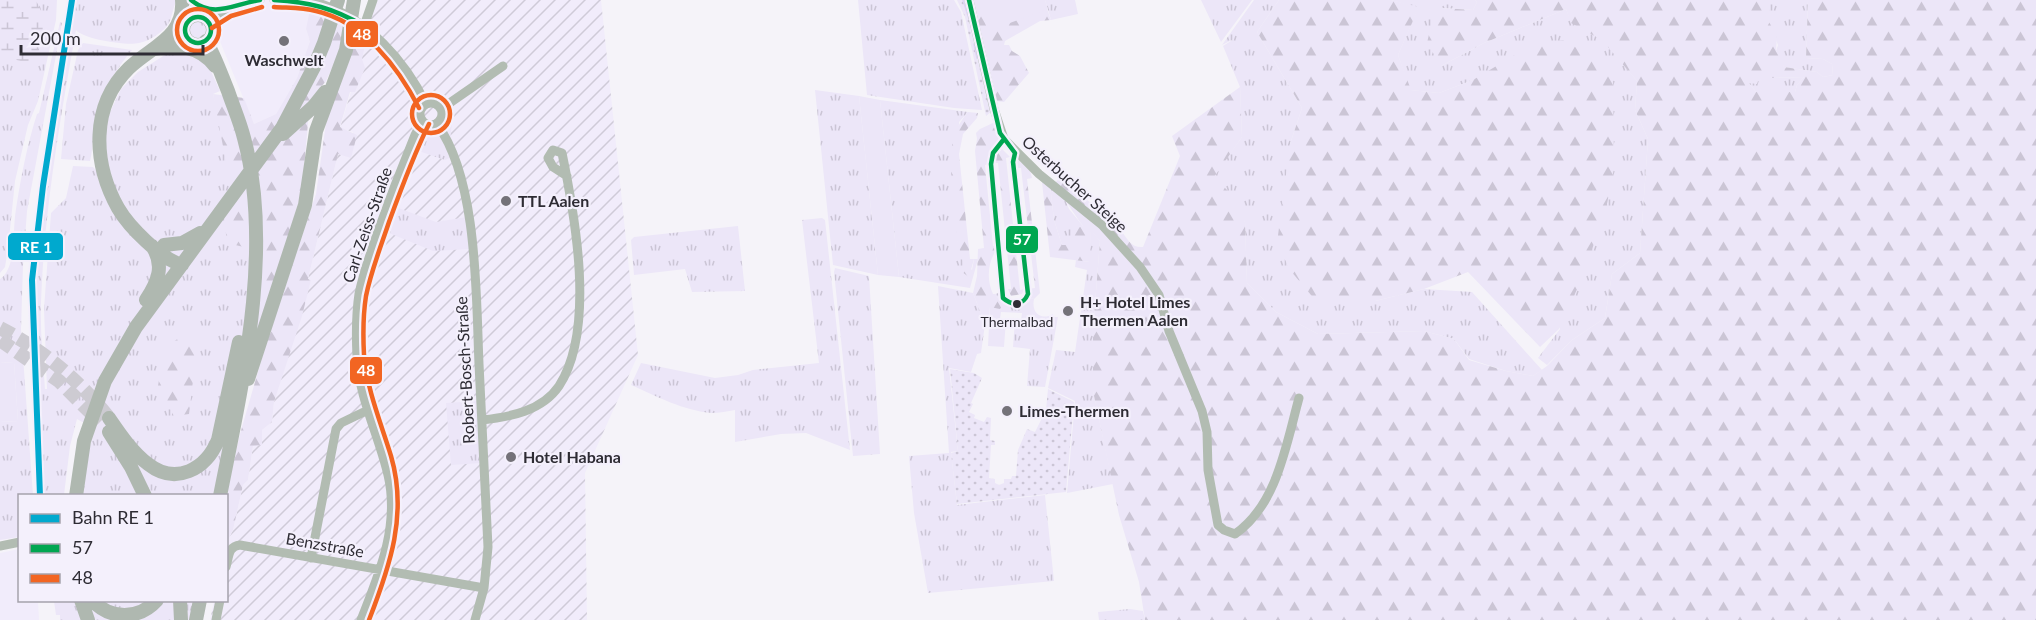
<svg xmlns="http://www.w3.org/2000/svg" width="2036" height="620" font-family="Lato,sans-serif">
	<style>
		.built { fill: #f1ecfb }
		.industrial { fill: url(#industrial-furrows) }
		.grass { fill: url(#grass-tufts) }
		.forest { fill: url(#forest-firs); fill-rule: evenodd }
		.wetland { fill: url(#wetland-marsh) }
		.park { fill: url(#park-dots) }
		.garden { fill: #ece6f8 }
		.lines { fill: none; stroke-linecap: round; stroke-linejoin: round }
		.stream { stroke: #dfd4f6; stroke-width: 1.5 }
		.highway-tunnel { stroke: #cdcbd2; stroke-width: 14; stroke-dasharray: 14 7; stroke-linecap: butt }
		.minor { stroke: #b2bcb2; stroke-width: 9 }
		.major { stroke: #a8b2a8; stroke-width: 10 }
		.highway { stroke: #afb8b0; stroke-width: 14 }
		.bus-1-casing { stroke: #f4f0fc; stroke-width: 9 }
		.bus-2-casing { stroke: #f4f0fc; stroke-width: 9 }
		.bus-1 { stroke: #00a651; stroke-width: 4.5 }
		.bus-2 { stroke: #f26522; stroke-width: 4.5 }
		.rail-1-casing { stroke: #f4f0fc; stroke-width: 10 }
		.rail-1 { stroke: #00a9ce; stroke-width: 6 }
		.poi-dot { fill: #747279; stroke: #f4f0fc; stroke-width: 2 }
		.bus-dot { fill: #2e2c34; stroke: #f4f0fc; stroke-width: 2 }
		.labels { text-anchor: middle; stroke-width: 4.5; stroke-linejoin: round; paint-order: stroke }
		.bus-label { font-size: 14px; fill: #2e2c34; stroke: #f4f0fc }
		.poi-label { font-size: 16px; font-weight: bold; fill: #2e2c34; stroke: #f4f0fc; text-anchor: start }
		.street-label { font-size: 16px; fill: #2e2c34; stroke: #f4f0fc }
		.line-badge { stroke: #f4f0fc; stroke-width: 2 }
		.badge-label { font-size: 16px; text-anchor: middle; font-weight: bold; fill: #fff }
	</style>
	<defs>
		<pattern id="industrial-furrows" width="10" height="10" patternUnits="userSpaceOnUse" patternTransform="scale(1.5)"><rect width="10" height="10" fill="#f1ecfb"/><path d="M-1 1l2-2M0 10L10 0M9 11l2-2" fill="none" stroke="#cfcbd8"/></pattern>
		<pattern id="grass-tufts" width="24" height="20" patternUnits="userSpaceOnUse" patternTransform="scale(1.5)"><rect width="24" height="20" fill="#ece6f8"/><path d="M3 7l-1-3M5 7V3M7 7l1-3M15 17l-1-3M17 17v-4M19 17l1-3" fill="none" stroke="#cbc5d5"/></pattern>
		<pattern id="forest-firs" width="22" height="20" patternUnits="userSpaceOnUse" patternTransform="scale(1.5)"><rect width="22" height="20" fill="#ece6f8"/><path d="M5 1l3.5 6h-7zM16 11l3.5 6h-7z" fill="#cbc5d5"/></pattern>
		<pattern id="wetland-marsh" width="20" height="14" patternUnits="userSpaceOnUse" patternTransform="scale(1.5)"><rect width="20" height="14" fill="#ece6f8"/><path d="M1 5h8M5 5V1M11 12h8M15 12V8" fill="none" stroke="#cbc5d5"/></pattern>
		<pattern id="park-dots" width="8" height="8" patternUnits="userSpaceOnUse" patternTransform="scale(1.5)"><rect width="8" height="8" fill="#ece6f8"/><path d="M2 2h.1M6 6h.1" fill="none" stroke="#cbc5d5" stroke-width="1.8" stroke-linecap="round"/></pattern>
	</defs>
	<rect width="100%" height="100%" fill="#f5f3f9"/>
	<path class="built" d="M243,0h85l-4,9 -18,20 4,12 -13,37 -21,36 -22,10 -35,-85 1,-17 26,-11z
		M19,549l1,51 18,1 1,19h-39v-67z"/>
	<path class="industrial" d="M369,0h232l37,355 -53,118 2,147h-377l4,-19 12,-1 1,-58 6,-12 10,-45 5,-5 5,-34 9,-16 10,-8 2,-20 37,-122 -3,-1 30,-125 13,3 2,-25 -13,-4 25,-83z"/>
	<path class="grass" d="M0,0h57l-1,20 -18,81 -10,24 -13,56 -7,68 -3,18 -5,6z
		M76,0h101c-5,8 -4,18 -10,26 -7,8 -18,15 -28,17 -13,3 -56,-4 -63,-13 -16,90 -32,181 -35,272 -1,29 2,58 4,87h2l-3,-80 7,-96 15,-15 7,-32 20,1 5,5 11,-58 12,-25 17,-17 30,-19h18l14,5 10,11 10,22 -7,3 39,155 12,67 -48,179h-135l12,-67 -16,-9 -7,27 -6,49h-22l-6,-105 -2,-107 9,-82z
		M858,0h96l7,12 21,98 -28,-2 -87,-13z
		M1045,0h30l3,14 -27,6z
		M1201,0h51l-31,42z
		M1254,0h25l-22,32 45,76 -12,36 85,157 49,-12 48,3 70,78 -9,6 -27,-5 -37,-12 -15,-20 -30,-8 -106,3 -42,-22 -29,-29 -2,-61 -32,-45 29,-40 -2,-50 -17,-41 11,-7 -12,6z
		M1391,0h84l2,2 -4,8 -32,-2v58l43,-23 82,-34 6,14 31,17 34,41 -2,29 13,29 -8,114 -28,21 -7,44 -33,22 -25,25 -9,-7 22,-29 -87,-249 -34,13 -29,-3 -12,-35 20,-47z
		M1769,0h39l-2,58 17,1 9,5 1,11 -10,2 -6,-5 -33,-5 -8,-16 2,-6 -9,-23z
		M189 30a9 9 0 1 1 18 0a9 9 0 1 1-18 0Z
		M60,22l2,1 -35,188 -4,55 -2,63 12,166 -13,1 -1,41 -19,3v-118l18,-1 -4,-59 -14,1v-84c5,-3 8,-9 10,-15 5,-17 3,-37 6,-55 5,-32 11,-64 21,-95l2,-1z
		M83,43l49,7c-16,19 -28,39 -35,63 -4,16 -3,32 -7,48l-29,-2 5,-55 12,-54z
		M1759,75h11l2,3 32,-1 -7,8 -2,7h-39l-7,-9z
		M815,90l44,6 19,179 -45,-10z
		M880,100l88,12 -9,10 -2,118 8,22 7,8 2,-11h4l-8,29 -71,-11z
		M454,101c1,22 -8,34 0,55l-9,4 -35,-12 15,-24 9,1 6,-4 3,-8 -2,-4z
		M1050,185l14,12 5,12 14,17 -12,19h-9l-8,-25z
		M393,206l43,16 31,-5 3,32 -37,2 -49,-20z
		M822,218l3,2 25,230 -44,-17 -25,1 -46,8v-32c-7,1 -16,3 -23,3 -28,-2 -56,-17 -81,-28l10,-22 74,15 23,-3 15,-5 66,-7 -17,-143z
		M738,226l7,65 -53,1 -7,-23 -51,6 -3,-35 3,-3z
		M1091,230l9,11 -7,88v62l20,93 -46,9 8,-92 -27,-13 8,-38 19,2 12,-82 -12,-3 1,-7 13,2z
		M835,268l34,8 11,178 -27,2 -19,-184z
		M938,286l35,7 9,23 4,1 -5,36 -4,1 -6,18 -22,-4 9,83 -7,1 6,53 88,-10 9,86 -126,12 -14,-80 -5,-57 40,-3z
		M1002,292c3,14 17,16 25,5l7,2c-3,14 7,22 19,15v3h5l-13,70 -18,-1 3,-37 -17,-2 2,-27h6l1,-7 -21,-1 -1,7 6,1 -2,27 -16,-1 2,-39 13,-2 -8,-11z
		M478,401l3,62 -30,2 -5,-62z
		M54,601h141l-4,19h-131v-5h-4z
		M1130,609l13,2 2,9h-46l-1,-8z"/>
	<path class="forest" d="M972,0h72l7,20 -11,1 -35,20 -1,4h5l3,6 8,5 9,17 -25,29 -9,-1z
		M1279,0h112l28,7 -21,48 13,35 28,3 13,-5 21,-8 60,-36 33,-4 47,35 1,93 -9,46 -27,73 -19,42 -19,18 -72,-75 -44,17 -49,12h-59l-26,-31 -13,-27 13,-99 12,-36 -45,-76z
		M1475,0h294v22l8,14 -1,15 6,7 2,9 33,5 6,5 10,-2 -1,-11 -9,-5 -17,-1 2,-58h228v620h-891l-6,-38 -20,-67 -26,-124v-62l7,-88 -9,-10 -1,31 -40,-5 -8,-75 8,3 4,35 8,25h9v-15l12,-4c-11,-14 -18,-29 -30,-42l5,-4c23,15 45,30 63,51 7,8 10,17 22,16l37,-91 -8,-20 68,-49 2,50 -28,40 20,20 11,25 2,61 29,29 42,22 106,-3 30,8 15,21 37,11 27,5 14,-10 25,-26 33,-22 7,-44 28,-21 8,-114 -13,-29 2,-29 -35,-41 -31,-17 -5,-14 -82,34 -43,23 -14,-23 6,-26 8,-9 32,2 4,-8zM1760,75h9l3,3 32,-1 -7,8 -2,7h-39l-7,-9 8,1z
		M311,5l13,4 20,13 -1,14 -5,19 -12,26 -16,19 -8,91 -38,125 -6,-2 -6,-65 -25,-6 -3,-27 7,-28 -18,-94 31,4 10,26 22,-10 21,-36 13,-37 -4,-12z
		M357,30l8,6v9l-3,14 3,9 -10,24h-5l-10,35 17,8 -6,23 -13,-4 -30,125 3,1 -9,36 -28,86 -2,20 -10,8v15l-9,1 -5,34 -5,5 -10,45 -6,12 -1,-46 14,-62 26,-90 50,-150 10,-71 11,-33 11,-26z
		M968,112l10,1 -1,5 -14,16 -4,20 11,105h4l-5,18 -7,-5c3,-13 -2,-19 -5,-31 -2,-8 0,-18 -1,-27 -4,-36 -14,-73 12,-102z
		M995,122l5,16 -9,13 -3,13 -3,1 8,81h4v3c-9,12 -11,30 -4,45h2l8,11 -3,4 -10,-2 -1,11 -7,-2 -9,-23 4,-17 1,-27 6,-1 -9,-97 2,-12 -1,-6 4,-4z
		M1002,149l8,8 -4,1 14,132 4,-1 -2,5 -11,2 -3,-7h3l-13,-126h-4l2,-8z
		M1017,159l13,11 2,8 -5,1 13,114 -6,6 -7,-2v-8l8,-1 -14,-120h-4z
		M200,322l-11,92 -15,2 -16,-30 6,-37z"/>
	<path class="wetland" d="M0,0h35c14,17 6,42 1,62h-11l-25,-6z"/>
	<path class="park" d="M957,0h9l26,111 -6,5 -21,-99z
		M950,369l24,4 8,5 -11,25 2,1 -4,8 6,3 -1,3 10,4 3,-5 4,1 -1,22 5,1v4h-4l-2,33 6,1v4l4,2 5,-2v-4h7l1,-3h4l2,-26 9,-21 8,3 11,-22 2,-21 26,13 -8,90 -109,12 -6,-51 7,-2z"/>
	<path class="garden" d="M977,0h68l3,9 -60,22z
		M859,96l21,4 19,177 -21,-2z
		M14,362l4,59 -18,1v-59z"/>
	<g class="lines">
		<path class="stream" d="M963,0l6,19
			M974,44l3,14"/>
		<path class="highway-tunnel" d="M0,328c43,22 79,52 109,90
			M0,340l59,41 41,41"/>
		<path class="minor" d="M191,0l13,10h18
			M274,0c16,1 32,0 47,4 47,15 84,57 105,100
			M969,0l25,109 10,30 35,35 63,51 38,42 19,28 10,36 33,80 5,21 1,38 10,55 6,5 11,4c42,-29 51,-89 64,-136
			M208,22l20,-13 32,-9
			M364,26l9,-26
			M420 114a11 11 0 1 1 22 0a11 11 0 1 1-22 0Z
			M441,109l62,-43
			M437,124c41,56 39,172 42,240 3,61 6,122 9,183l-4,41 -9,32
			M482,420c28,-3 60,-9 77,-34 37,-57 16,-170 3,-233l-9,-3 -5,8 5,9 14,9
			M0,546l20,-4
			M311,558l25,-129 5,-6 27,-13
			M226,567c3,-10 2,-21 14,-22l244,43
			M216,620l4,-20
			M361,620c18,-46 39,-94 27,-145 -9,-39 -29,-77 -31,-118 -1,-21 -1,-43 2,-63 4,-20 11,-39 17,-57 12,-34 25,-68 39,-102l7,-14"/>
		<path class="major" d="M185 30a13 13 0 1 1 26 0a13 13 0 1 1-26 0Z"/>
		<path class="highway" d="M182,0c3,37 -30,46 -53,68 -39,38 -36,95 -11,140 11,19 43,51 64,57
			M206,41c9,15 15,33 22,50 5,15 12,31 16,47 30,111 -2,247 -24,358
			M154,49c24,-4 45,-4 61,17
			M283,134l30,-27 12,-15
			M164,245l18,-2 18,-10
			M146,300c12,-18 19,-35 6,-54
			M248,379l57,-174 11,-74 30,-81 8,-50
			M109,418c11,16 23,34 39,46 28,22 58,5 70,-24l21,-98
			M109,432l22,35 14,29
			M76,496l8,-55 21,-60 31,-54 146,-199 32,-61 10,-24 14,-43
			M81,600l7,20
			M92,600c18,20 47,20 65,0
			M180,600l1,20
			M196,620l4,-20"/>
		<g class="bus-1-casing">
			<path id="bus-1" d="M191,0c23,19 43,4 69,0
				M274,0c36,2 59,8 90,26
				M969,0l31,133 15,20 -2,9 15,132c-5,12 -16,12 -25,4l-12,-134 2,-11 11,-14
				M185 30a13 13 0 1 1 26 0a13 13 0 1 1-26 0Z"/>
		</g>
		<g class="bus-2-casing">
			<path id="bus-2" d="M274,7c14,1 28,0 42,4 48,11 82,56 103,97
				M177 30a21 21 0 1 1 42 0a21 21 0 1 1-42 0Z
				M212,28l19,-12 31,-9
				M412 114a19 19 0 1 1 38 0a19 19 0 1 1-38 0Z
				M369,620c21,-54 39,-106 22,-164 -10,-33 -24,-66 -27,-101 -1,-19 -1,-40 2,-59 5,-25 15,-50 23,-74 12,-33 24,-66 40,-98"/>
		</g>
		<use href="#bus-1" class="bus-1"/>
		<use href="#bus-2" class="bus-2"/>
		<g class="rail-1-casing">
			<path id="rail-1" d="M40,496l-8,-216 11,-94 29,-186"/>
		</g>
		<use href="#rail-1" class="rail-1"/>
	</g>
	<g class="poi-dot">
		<circle cx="284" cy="41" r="6"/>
		<circle cx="506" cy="201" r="6"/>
		<circle cx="1068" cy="311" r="6"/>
		<circle cx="1007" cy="411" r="6"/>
		<circle cx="511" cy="457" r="6"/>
	</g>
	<circle class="bus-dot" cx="1017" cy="304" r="5"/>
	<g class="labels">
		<g class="bus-label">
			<text x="1017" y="327">Thermalbad</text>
		</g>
		<g class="poi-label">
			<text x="284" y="66" text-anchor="middle">Waschwelt</text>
			<text x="518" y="207">TTL Aalen</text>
			<text x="1080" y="308">H+ Hotel Limes<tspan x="1080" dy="18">Thermen Aalen</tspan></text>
			<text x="1019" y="417">Limes-Thermen</text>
			<text x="523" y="463">Hotel Habana</text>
		</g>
		<g class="street-label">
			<text transform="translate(1075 184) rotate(42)" y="6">Osterbucher Steige</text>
			<text transform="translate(367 225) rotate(-71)" y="6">Carl-Zeiss-Straße</text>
			<text transform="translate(465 370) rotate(-93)" y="6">Robert-Bosch-Straße</text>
			<text transform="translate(325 545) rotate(10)" y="6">Benzstraße</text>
		</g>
	</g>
	<g class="line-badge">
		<rect x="345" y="20" width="34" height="28" rx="6" fill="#f26522"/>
		<rect x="1005" y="225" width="34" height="29" rx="6" fill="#00a651"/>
		<rect x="7" y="232" width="57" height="29" rx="6" fill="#00a9ce"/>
		<rect x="349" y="356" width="34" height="29" rx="6" fill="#f26522"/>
	</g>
	<g class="badge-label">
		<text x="362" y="40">48</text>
		<text x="1022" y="245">57</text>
		<text x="36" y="253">RE 1</text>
		<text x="366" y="376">48</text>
	</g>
	<rect x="18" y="494" width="210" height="108" fill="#f4f0fc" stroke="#a5a2ac" stroke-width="1.5"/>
	<rect x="30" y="514" width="30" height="9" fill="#00a9ce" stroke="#a5a2ac" stroke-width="1.5"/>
	<text x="72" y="524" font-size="18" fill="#2e2c34">Bahn RE 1</text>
	<rect x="30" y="544" width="30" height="9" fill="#00a651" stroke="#a5a2ac" stroke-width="1.5"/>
	<text x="72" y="554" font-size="18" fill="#2e2c34">57</text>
	<rect x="30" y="574" width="30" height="9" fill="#f26522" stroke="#a5a2ac" stroke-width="1.5"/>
	<text x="72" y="584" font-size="18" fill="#2e2c34">48</text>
	<path d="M21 45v9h182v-9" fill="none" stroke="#2e2c34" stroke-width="3"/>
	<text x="30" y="45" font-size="18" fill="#2e2c34" stroke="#f4f0fc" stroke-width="4.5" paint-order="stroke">200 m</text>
</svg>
